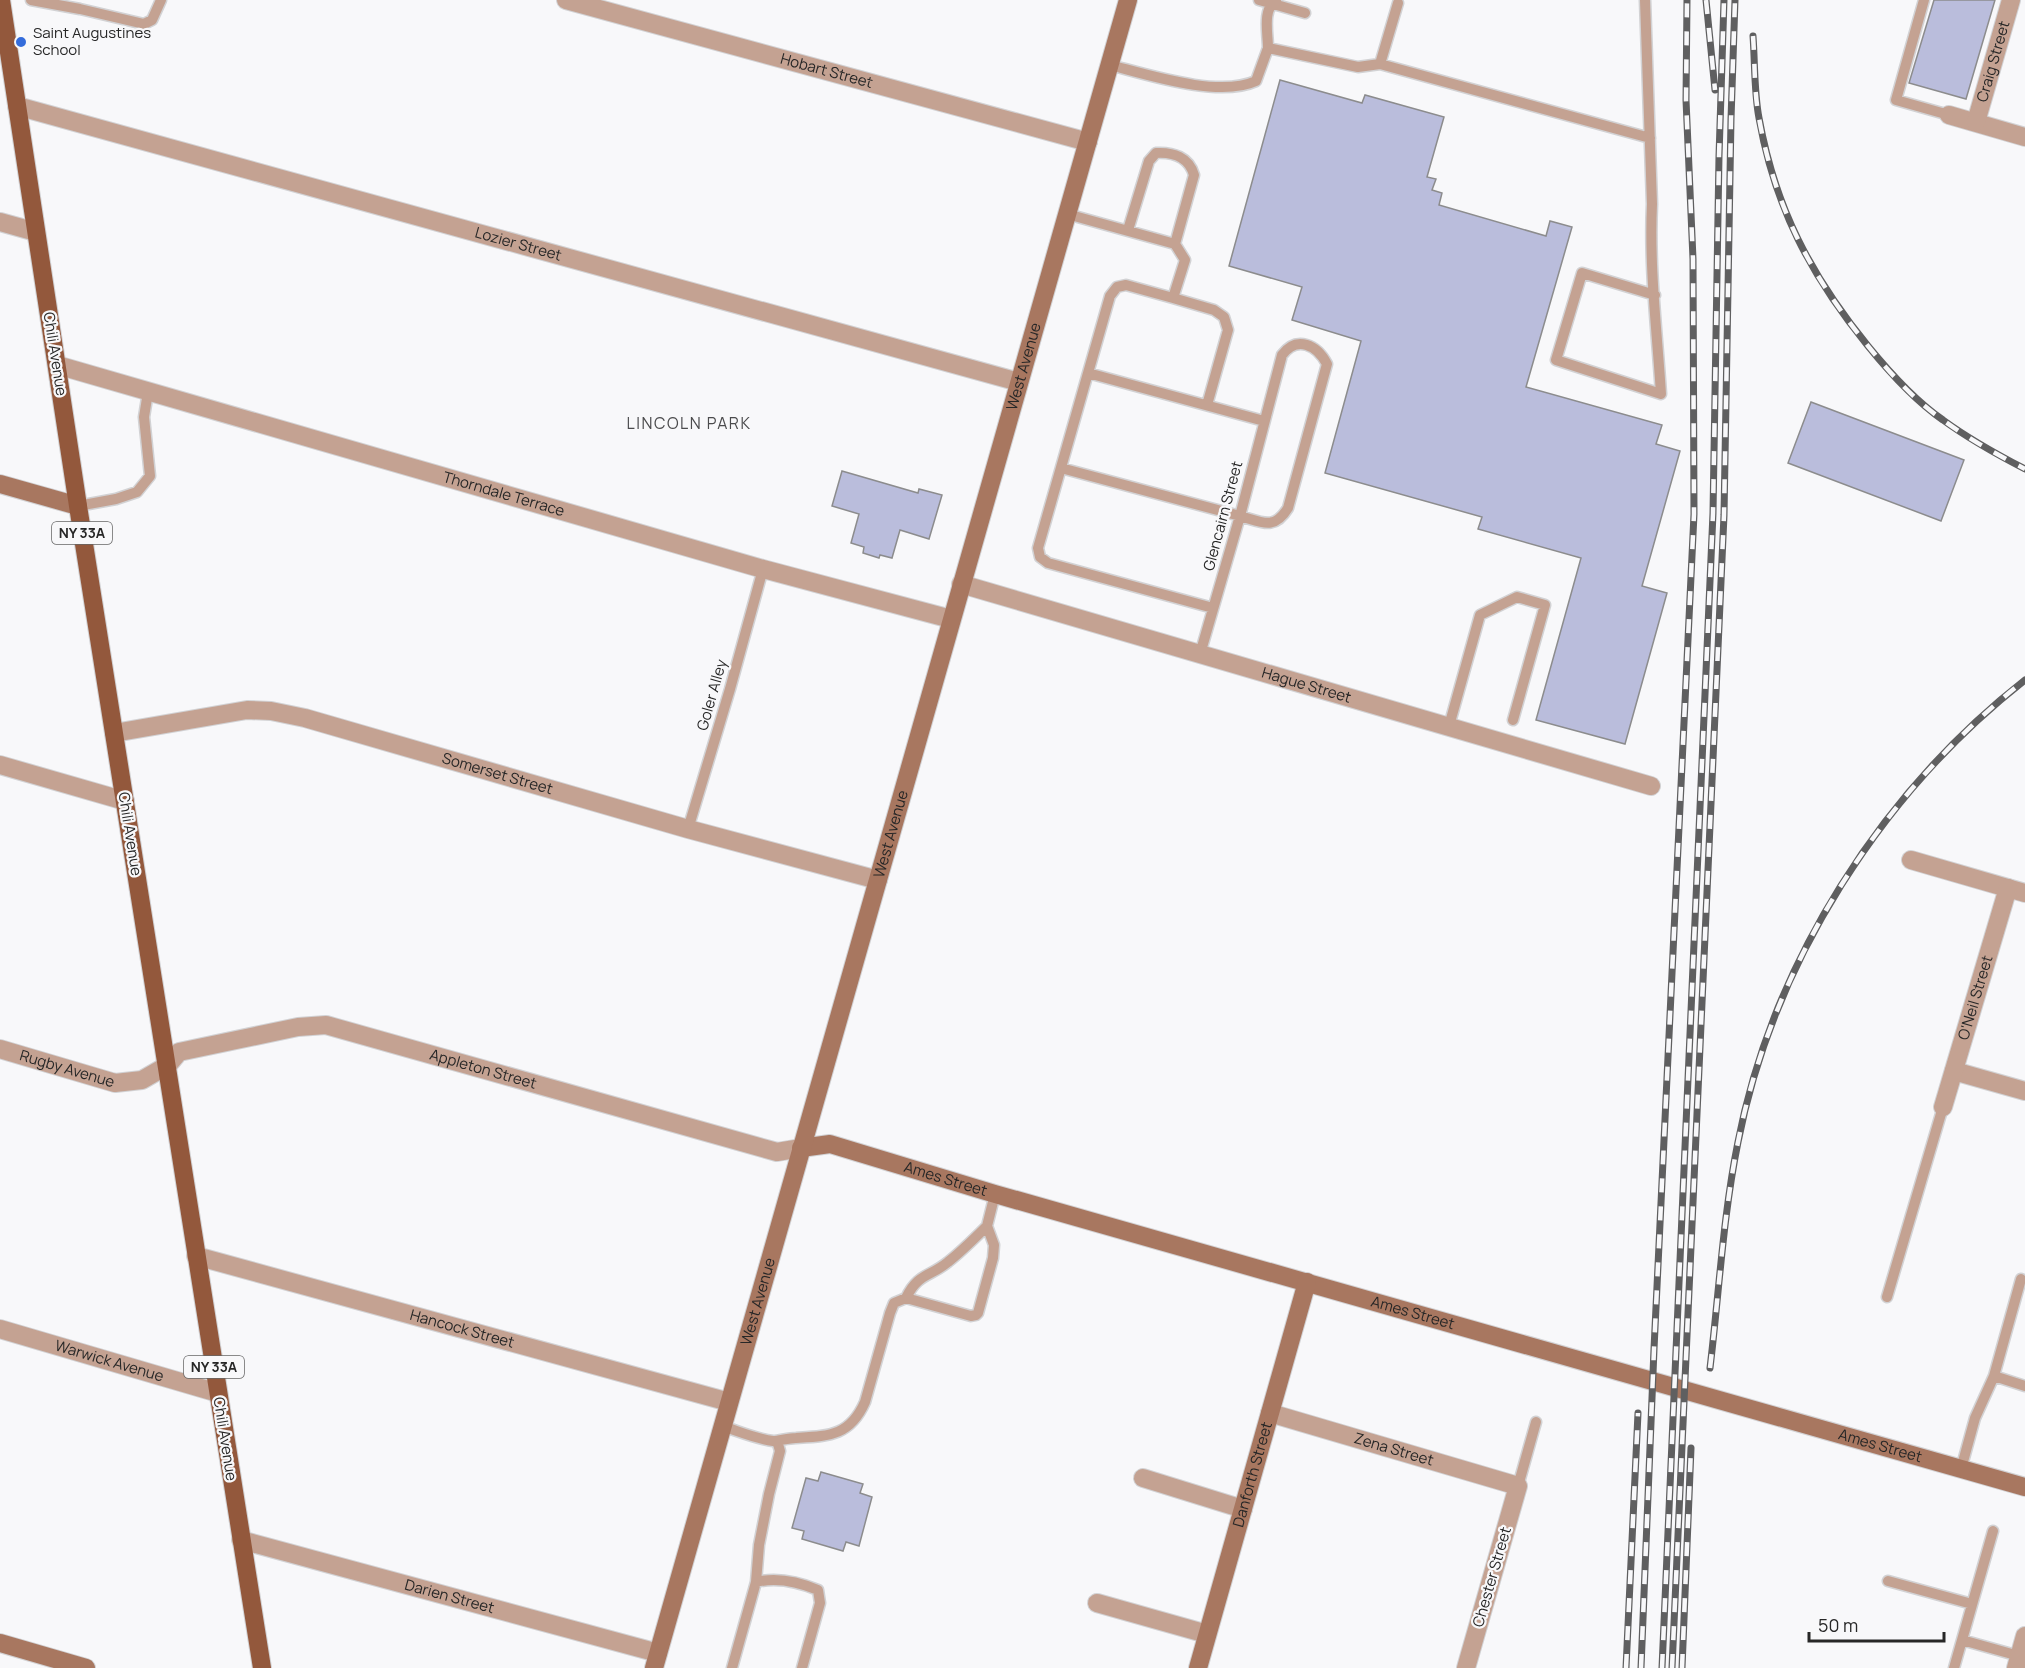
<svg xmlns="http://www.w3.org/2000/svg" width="2025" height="1668" font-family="Manrope,sans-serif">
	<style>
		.building { fill: #babddc; stroke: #8c8c8d; stroke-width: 1.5 }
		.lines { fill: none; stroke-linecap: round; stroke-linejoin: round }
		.lane-casing { stroke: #d2d2d4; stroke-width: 13 }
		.street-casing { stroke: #d2d2d4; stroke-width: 20 }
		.secondary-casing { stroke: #d2d2d4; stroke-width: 20 }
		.primary-casing { stroke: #d2d2d4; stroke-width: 20 }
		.lane { stroke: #c4a292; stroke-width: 10 }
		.street { stroke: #c4a292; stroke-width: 18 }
		.secondary { stroke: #a87760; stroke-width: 18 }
		.primary { stroke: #93583c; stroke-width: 18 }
		.rail-casing { stroke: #5f5f60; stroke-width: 7 }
		.rail { stroke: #f8f8fa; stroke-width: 4.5; stroke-dasharray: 14; stroke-linecap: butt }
		.poi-dot { fill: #346cdb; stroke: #f8f8fa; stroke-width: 2 }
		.labels { text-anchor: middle; stroke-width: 4.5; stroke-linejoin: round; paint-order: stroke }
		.shield { fill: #f8f8fa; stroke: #666; stroke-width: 1.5 }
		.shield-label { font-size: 14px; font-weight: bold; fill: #272727 }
		.poi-label { font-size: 15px; fill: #272727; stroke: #f8f8fa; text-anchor: start }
		.street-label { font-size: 15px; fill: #272727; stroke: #f8f8fa }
		.neighbourhood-label { font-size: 16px; letter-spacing: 1.5px; fill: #4b4b4d; stroke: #f8f8fa }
	</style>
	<rect width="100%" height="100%" fill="#f8f8fa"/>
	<path class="building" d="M1934,0h61l-29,99 -57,-16z
		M1280,80l82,23 3,-8 79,22 -17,60 9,2 -4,11 10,3 -3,12 107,31 4,-15 22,6 -46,160 136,38 -6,19 24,7 -38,135 25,7 -42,151 -89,-24 45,-162 -103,-29 4,-12 -157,-44 36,-132 -69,-21 10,-33 -73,-21z
		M1811,402l153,58 -23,61 -153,-58z
		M842,471l76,22 1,-4 23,6 -13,44 -29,-9 -8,28 -12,-3 -1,3 -16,-5 1,-6 -13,-4 8,-29 -27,-8z
		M821,1472l42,12 -3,9 12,4 -13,49 -13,-4 -3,9 -41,-12 2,-8 -12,-3 14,-50 12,3z"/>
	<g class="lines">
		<g class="lane-casing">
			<path id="lane" d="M31,0l49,9 64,15 8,-4 9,-20
				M1259,0l46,13
				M1645,0l7,204c-3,63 5,127 9,190l-105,-34 26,-87 73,22
				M1924,0l-28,100 53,15
				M1268,48c0,-15 -6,-38 8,-48
				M1380,64l18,-61
				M1110,65c39,10 109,33 146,16l12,-33 90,19 22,-3 270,74
				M1067,214l108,30 10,16 -12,38 -47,-13 -9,2 -7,9 -72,252 2,9 8,6 165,45
				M1128,230l21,-69 7,-8c17,-1 33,4 38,22l-19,69
				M1173,298l41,12 10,7 4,13 -21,75
				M1088,373l176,48
				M1061,468l179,48c22,6 34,15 48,-8l39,-144c-10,-19 -30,-29 -45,-9l-42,161 -40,138
				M78,506l38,-7 21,-7 13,-16 -6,-59 4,-25
				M1449,726l31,-111 37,-18 28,8 -32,115
				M688,829l42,-140 33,-120
				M1887,1297l56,-190
				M906,1298c12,-25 24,-21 42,-36 14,-11 27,-24 39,-36
				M1994,1376l31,10
				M722,1426c16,5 34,13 51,15 6,0 15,-3 23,-3 33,-2 54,-2 69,-36l25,-89 4,-10 12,-5 65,18 5,-1 2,-2 15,-55 1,-13 -7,-19 8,-32
				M1961,1469l14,-51 19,-42 27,-97
				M1518,1486l18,-64
				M1993,1531l-31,109 57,16
				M1888,1581l84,23
				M756,1582l3,-37 10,-51 11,-43 -2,-7 -3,-3
				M732,1668l24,-86c21,-5 43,0 62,8l2,13 -18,65
				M1954,1668l8,-28"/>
		</g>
		<g class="street-casing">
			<g id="street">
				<path id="s1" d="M566,0l522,142"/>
				<path id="s2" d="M17,106l1002,276"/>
				<path d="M1949,115l76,22"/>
				<path id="s3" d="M1976,122l35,-122"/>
				<path d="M0,222l36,10"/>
				<path id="s4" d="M57,365l706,204 188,50"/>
				<path id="s5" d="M961,584l690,202"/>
				<path id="s6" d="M114,733l133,-23 24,1 34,7 383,111 190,51"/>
				<path d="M0,765l125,36"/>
				<path d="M1911,860l114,33"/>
				<path id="s7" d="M0,1049l115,34 27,-3 26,-15 11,-13 119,-25 28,-2 451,127 24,-4"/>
				<path d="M1954,1071l71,20"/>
				<path id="s8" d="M1943,1107l65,-219"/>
				<path id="s9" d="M196,1256l533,146"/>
				<path id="s10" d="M0,1329l218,64"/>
				<path id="s11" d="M1270,1413l248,73 -52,182"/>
				<path d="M1143,1478l100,31"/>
				<path id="s12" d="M241,1540l417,113"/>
				<path d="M1097,1603l110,31"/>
				<path d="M2016,1668l9,-32"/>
			</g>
		</g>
		<g class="secondary-casing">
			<g id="secondary">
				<path d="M0,484l78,22"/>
				<path id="s13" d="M801,1148l29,-4 165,50 1030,293"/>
				<path d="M0,1643l86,25"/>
				<path id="s14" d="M654,1668l474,-1668"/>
				<path id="s15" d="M1198,1668l109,-386"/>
			</g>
		</g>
		<g class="primary-casing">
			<path id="primary" d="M1,0l77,506 184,1162"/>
		</g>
		<use href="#lane" class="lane"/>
		<use href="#street" class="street"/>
		<use href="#secondary" class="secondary"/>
		<use href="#primary" class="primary"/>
		<g class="rail-casing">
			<path id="rail" d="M1706,0l9,90
				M1753,36c2,27 1,56 6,82 16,90 52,158 109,228 22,27 46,54 75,74 26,19 53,34 82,49
				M1710,1368c9,-75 13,-152 28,-226 35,-180 144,-350 287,-462
				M1626,1668l12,-255
				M1641,1668l13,-319 40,-835 -1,-255 -7,-159 1,-100
				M1662,1668l51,-1155 6,-357 5,-156
				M1672,1668l52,-1153 7,-396 4,-119
				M1682,1668l9,-220"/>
		</g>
		<use href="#rail" class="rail"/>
	</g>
	<circle class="poi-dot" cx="21" cy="42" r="6"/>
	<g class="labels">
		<g class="shield">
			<rect x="52" y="522" width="60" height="22" rx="4.5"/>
			<rect x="184" y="1356" width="60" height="22" rx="4.5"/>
		</g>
		<g class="shield-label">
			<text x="82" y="538">NY 33A</text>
			<text x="214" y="1372">NY 33A</text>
		</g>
		<g class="poi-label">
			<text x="33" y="38">Saint Augustines<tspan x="33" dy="17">School</tspan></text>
		</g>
		<g class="street-label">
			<text dy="5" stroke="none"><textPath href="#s3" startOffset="63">Craig Street</textPath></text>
			<text dy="5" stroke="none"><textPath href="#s1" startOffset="270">Hobart Street</textPath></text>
			<text dy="5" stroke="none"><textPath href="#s2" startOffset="520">Lozier Street</textPath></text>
			<text transform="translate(55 354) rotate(81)" y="5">Chili Avenue</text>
			<text dy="5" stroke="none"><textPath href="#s14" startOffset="1353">West Avenue</textPath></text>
			<text dy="5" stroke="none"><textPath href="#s4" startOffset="465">Thorndale Terrace</textPath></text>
			<text transform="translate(1223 516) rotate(-75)" y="5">Glencairn Street</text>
			<text dy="5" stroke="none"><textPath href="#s5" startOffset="360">Hague Street</textPath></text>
			<text transform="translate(712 695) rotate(-74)" y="5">Goler Alley</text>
			<text dy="5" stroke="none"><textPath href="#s6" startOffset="394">Somerset Street</textPath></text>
			<text transform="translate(130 834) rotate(81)" y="5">Chili Avenue</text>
			<text dy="5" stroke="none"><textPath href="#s14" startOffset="867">West Avenue</textPath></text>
			<text dy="5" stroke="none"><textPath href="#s8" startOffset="114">O'Neil Street</textPath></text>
			<text dy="5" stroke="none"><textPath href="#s7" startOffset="70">Rugby Avenue</textPath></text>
			<text dy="5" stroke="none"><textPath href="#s7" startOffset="507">Appleton Street</textPath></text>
			<text dy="5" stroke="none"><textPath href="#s13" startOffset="150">Ames Street</textPath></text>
			<text dy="5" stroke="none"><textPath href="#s14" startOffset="381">West Avenue</textPath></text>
			<text dy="5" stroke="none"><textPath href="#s13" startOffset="636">Ames Street</textPath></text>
			<text dy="5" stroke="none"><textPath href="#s9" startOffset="276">Hancock Street</textPath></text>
			<text dy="5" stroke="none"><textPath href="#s10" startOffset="114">Warwick Avenue</textPath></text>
			<text transform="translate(225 1439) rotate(81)" y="5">Chili Avenue</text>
			<text dy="5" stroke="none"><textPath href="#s13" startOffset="1122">Ames Street</textPath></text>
			<text dy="5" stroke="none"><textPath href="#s11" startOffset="129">Zena Street</textPath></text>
			<text dy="5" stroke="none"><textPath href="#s15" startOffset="201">Danforth Street</textPath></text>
			<text transform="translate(1492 1577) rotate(-74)" y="5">Chester Street</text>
			<text dy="5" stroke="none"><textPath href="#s12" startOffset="216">Darien Street</textPath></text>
		</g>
		<g class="neighbourhood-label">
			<text x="689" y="429">LINCOLN PARK</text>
		</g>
	</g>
	<path d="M1809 1632v9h135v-9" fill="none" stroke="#272727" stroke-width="3"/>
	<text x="1818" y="1632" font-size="18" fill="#272727" stroke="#f8f8fa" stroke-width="4.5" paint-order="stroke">50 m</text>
</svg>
